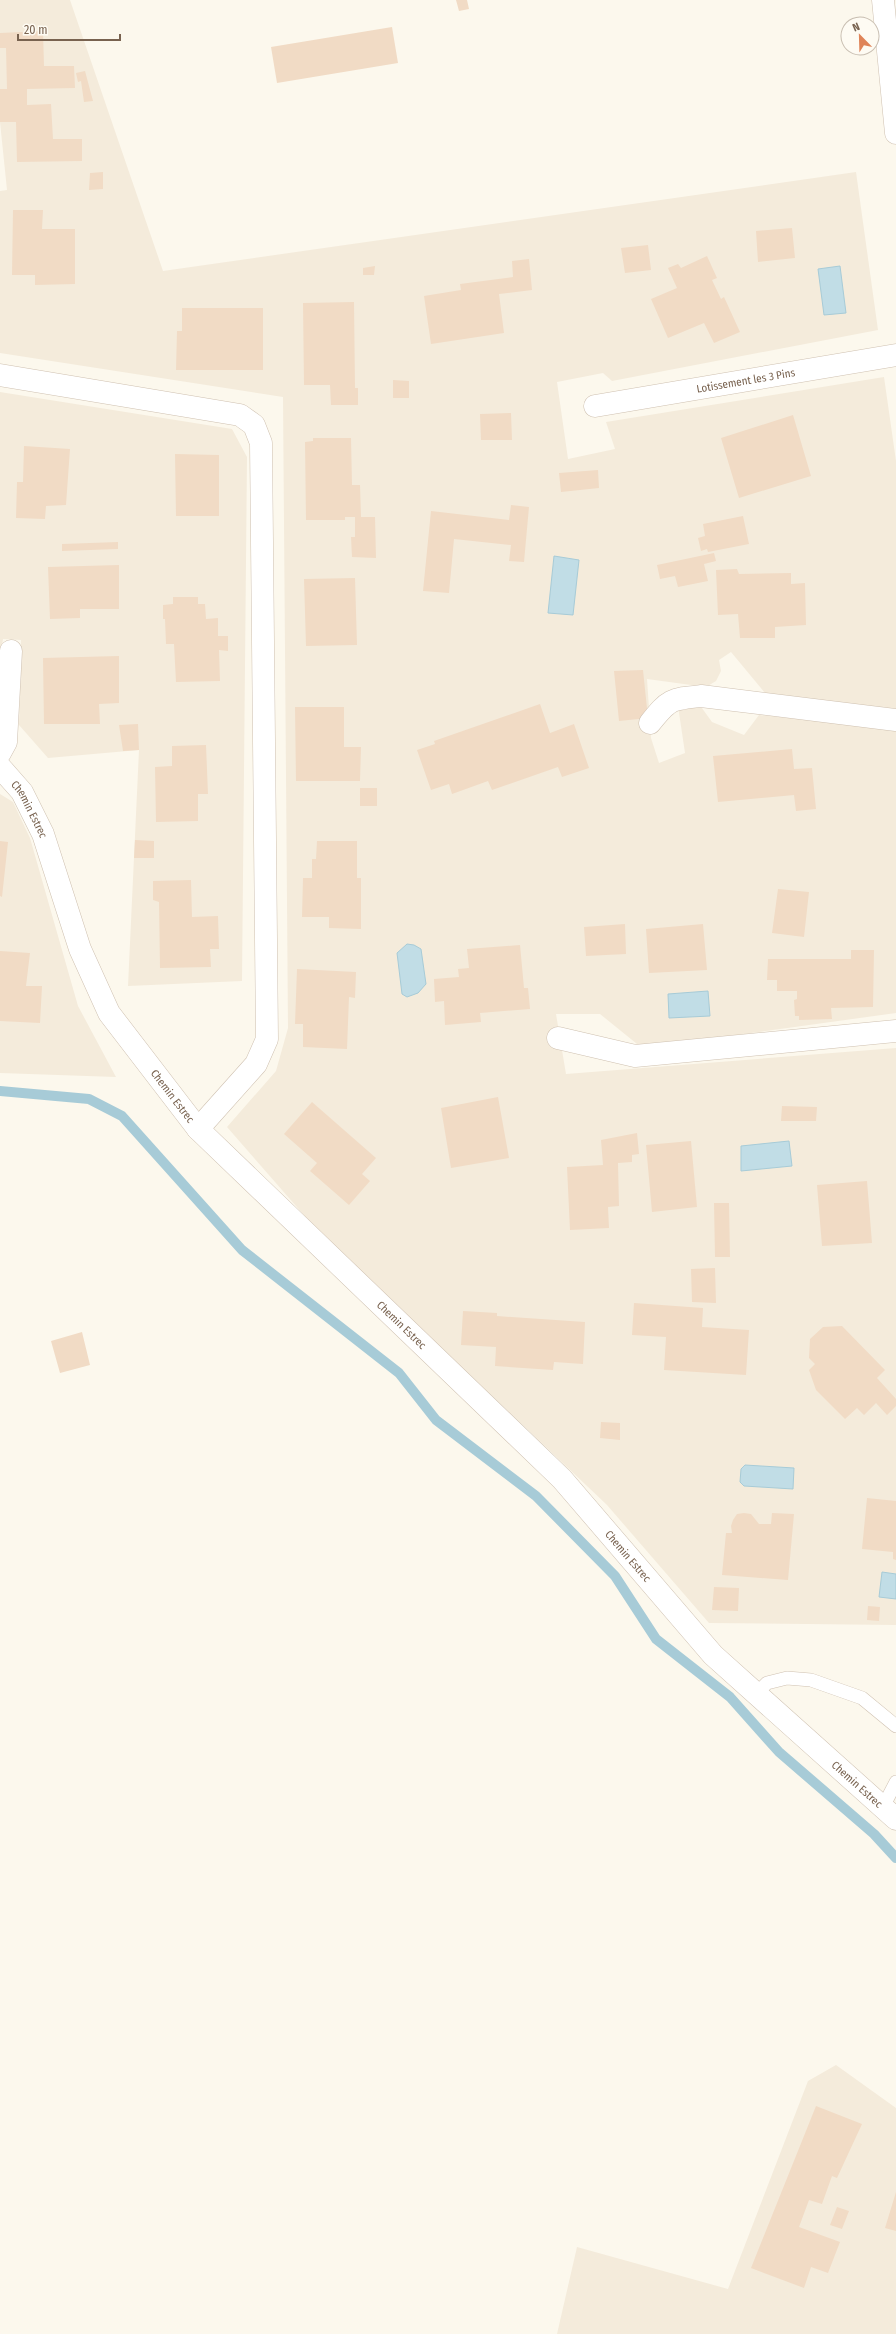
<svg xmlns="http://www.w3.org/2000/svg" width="896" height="2334" font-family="'Fira Sans Condensed',sans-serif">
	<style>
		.residential { fill: #f4ebdb }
		.water { fill: #c1dde6; stroke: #a7cbd7 }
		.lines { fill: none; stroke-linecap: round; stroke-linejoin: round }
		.stream { stroke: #a7cbd7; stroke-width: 10 }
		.building { fill: #f1dbc5 }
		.service-casing { stroke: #cfc1b1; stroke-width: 14 }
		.minor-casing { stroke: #cfc1b1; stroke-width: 23 }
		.service { stroke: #fff; stroke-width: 13 }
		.minor { stroke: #fff; stroke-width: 22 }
		.labels { text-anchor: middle; stroke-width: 3.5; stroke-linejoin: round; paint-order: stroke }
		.street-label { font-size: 11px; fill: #78624f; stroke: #fefbf3 }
	</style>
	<rect width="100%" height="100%" fill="#fcf8ed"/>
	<path class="residential" d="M0,0h70l93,271 693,-99 22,158 -266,51 -9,-8 -46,9 11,77 47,-10 -9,-27 278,-45 12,84v250l-131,-18 -34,-41 -12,8 2,11 -5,10 -10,6 -59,-8 4,59 8,25 26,-10 -7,-47 21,-2 13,18 32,13 15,-20 137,14v284l-254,35 -42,-34h-44l10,60 330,-26v577l-187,-2 -102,-118 -290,-275 -90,-103 49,-56 12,-43 -5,-631 -283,-44v-162l7,-1 -7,-68z
		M0,392l232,37 15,28 -5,524 -114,5 11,-236 -91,8 -29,-33 2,-85 -18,-1 -3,20z
		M0,794l13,8 17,36 48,168 38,71 -116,-4z
		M836,2065l60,43v226h-339l20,-87 151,42 80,-208z"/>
	<path class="water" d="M840,266l6,47 -22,2 -6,-46z
		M554,556l25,4 -6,55 -25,-2z
		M407,944l7,1 7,4 5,35 -8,9 -11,4 -5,-3 -5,-41z
		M708,991l2,25 -41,2 -1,-24z
		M789,1141l3,25 -51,5v-25z
		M745,1465l49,3 -1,21 -49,-3 -4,-4 1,-13z
		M882,1572l14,2v25l-17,-2z"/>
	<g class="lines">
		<path class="stream" d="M0,1091l89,8 33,17 120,134 157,123 37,47 100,76 79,80 41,63 74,58 49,55 95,82 22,24"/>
	</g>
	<path class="building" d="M456,0h11l2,9 -10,2z
		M392,27l6,36 -121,20 -6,-36z
		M43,31l1,35h30l1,22 -48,1v16l24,-1 2,35h29v22l-65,1 -1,-40h-16v-33h7l-1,-41h-6v-15z
		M85,71l8,30 -9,1 -3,-21 -3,1 -2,-9z
		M103,172v17l-14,1 1,-17z
		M13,210h30l-1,19h33v55l-40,1v-10h-23z
		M792,228l3,30 -37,4 -2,-31z
		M648,245l3,25 -26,3 -4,-25z
		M707,256l10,22 -5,2 9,19 3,-2 16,35 -26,11 -10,-20 -36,15 -17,-39 26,-11 -9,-20 10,-4 3,4z
		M529,259l3,31 -33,4 5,39 -73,11 -7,-48 37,-6 -1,-6 53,-7 -1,-16z
		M375,266l-1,9h-11v-7z
		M354,302l1,86h3v17h-27l-1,-20h-26l-1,-82z
		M182,308h81v62h-87l1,-39h5z
		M393,380l16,1v17h-16z
		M511,413l1,27h-31l-1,-26z
		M793,415l18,61 -72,22 -18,-60z
		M313,438h38l1,47h8l1,32h14l1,41 -24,-1 -1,-20h4v-20h-10v3h-39l-1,-78 8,-1z
		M24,446l46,3 -4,56 -20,1 -1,13 -29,-1 1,-36h6z
		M175,454l44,1v61h-43z
		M598,470l1,18 -38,4 -2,-19z
		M511,505l18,2 -5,55 -15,-1 2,-16 -57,-6 -5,54 -26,-2 8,-80 78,9z
		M743,516l6,28 -41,8 -1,-3 -6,2 -3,-13 7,-2 -2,-12z
		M118,542v7l-56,2v-7z
		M714,553l2,8 -12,3 4,17 -30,6 -3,-11 -15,3 -3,-14z
		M119,565v44h-39v9l-30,1 -2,-52z
		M737,569l2,5 52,-1v11l14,-1 1,42 -31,2v11h-35l-2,-24 -20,1 -2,-45z
		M355,578l2,67 -51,1 -2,-67z
		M173,597h25v7h7l1,15 12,-1v18h10v15l-9,-1 1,31 -44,1 -2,-38h-8l-1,-25h-2v-14l10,-1z
		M119,656v47l-20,1 1,20h-56l-1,-66z
		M643,670l5,48 -29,3 -5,-50z
		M540,704l10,29 24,-9 15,44 -27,9 -4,-10 -66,23 -4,-9 -36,13 -3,-10 -18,6 -14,-40 18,-6 -1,-3z
		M295,707h49v40h17l-1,34h-64z
		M138,724l1,26 -16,1 -4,-26z
		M206,745l2,49h-10v27l-42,1 -1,-55 17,-1v-20z
		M792,749l2,20 18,-1 4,41 -20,2 -2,-16 -76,7 -5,-46z
		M360,788h17v18h-17z
		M135,840l19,1v17h-20z
		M0,841l8,1 -6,55 -2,-1z
		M317,841h40v37h4v51l-32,-1v-11h-27l1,-39h9v-19h4z
		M191,880l1,37 26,-1 1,33h-9l1,18 -51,1 -1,-66 -6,-2v-19z
		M778,889l31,3 -5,45 -32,-4z
		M625,924l1,30 -40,2 -2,-29z
		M703,924l4,46 -58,3 -3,-44z
		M520,945l4,43h4l2,21 -50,4 1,9 -36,3 -1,-24 -9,1 -1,-23 25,-2 -1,-8 11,-1 -2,-19z
		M851,950h23l-1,57 -42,1 1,11 -33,1v-4h-4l-1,-16 3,-1v-8h-20v-11h-10l1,-21h83z
		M0,951l30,2 -4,33h16l-2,37 -40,-2z
		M297,969l59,3 -1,26 -6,-1 -2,52 -44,-2v-23h-8z
		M498,1097l11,61 -58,10 -10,-60z
		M312,1102l64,56 -14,16 8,7 -21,24 -39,-34 7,-8 -33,-29z
		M782,1106l35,1 -1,14h-35z
		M637,1133l2,21 -7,1v7l-14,1 1,43 -11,1 1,21 -39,2 -3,-63 36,-2 -2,-25z
		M691,1141l6,66 -45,5 -6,-67z
		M867,1181l5,62 -50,3 -5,-61z
		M714,1203h15l1,54h-15z
		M715,1268l1,35 -24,-1 -1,-33z
		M634,1303l69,5 -1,19 47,3 -3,45 -82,-5 2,-33 -34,-2z
		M463,1311l34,2v3l88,6 -2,42 -29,-2 -1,8 -58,-4 1,-19 -35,-2z
		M842,1326l43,44 -8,8 19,21v7l-9,9 -11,-12 -12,12 -7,-7 -12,11 -29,-29 -7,-20 6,-6 -6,-6 1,-19 13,-12z
		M82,1332l8,33 -30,8 -9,-32z
		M601,1422l19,1v17l-20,-2z
		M867,1498l29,3v59l-3,-1v-7l-31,-3z
		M744,1513l7,1 8,10h12l1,-11 22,1 -6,66 -66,-5 4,-42h6l-1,-7 2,-6 4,-6z
		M714,1587l25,1 -1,23 -26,-1z
		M868,1606l12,1 -1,14 -12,-1z
		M816,2106l46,18 -25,54 -5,-2 -10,28 -13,-4 -10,27 41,15 -12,31 -17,-6 -7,21 -53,-20z
		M896,2192v39l-11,-3z
		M837,2207l12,4 -7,18 -12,-4z"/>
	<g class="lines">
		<g class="service-casing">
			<path id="service" d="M756,1694l11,-11 20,-5 24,2 51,18 34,28
				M883,1807l13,-25"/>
		</g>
		<g class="minor-casing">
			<g id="minor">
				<path d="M883,0l13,133"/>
				<path d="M0,375l240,40 14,10 7,18 6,596 -11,25 -58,65"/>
				<path id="s1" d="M595,406l301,-51"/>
				<path d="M650,723c19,-24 21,-24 51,-27l195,24"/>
				<path d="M0,753l6,-11 5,-91"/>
				<path id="s2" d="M0,767l22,25 21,42 37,115 29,64 89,116 364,350 151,176 183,164"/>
				<path d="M558,1038l77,18 261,-25"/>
			</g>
		</g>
		<use href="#service" class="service"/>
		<use href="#minor" class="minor"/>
	</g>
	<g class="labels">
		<g class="street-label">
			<text dy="4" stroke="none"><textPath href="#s1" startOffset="153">Lotissement les 3 Pins</textPath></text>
			<text dy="4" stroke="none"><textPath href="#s2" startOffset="52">Chemin Estrec</textPath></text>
			<text dy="4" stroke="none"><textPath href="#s2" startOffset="376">Chemin Estrec</textPath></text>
			<text dy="4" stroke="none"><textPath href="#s2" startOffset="700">Chemin Estrec</textPath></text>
			<text dy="4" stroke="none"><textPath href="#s2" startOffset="1024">Chemin Estrec</textPath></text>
			<text dy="4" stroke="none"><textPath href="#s2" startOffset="1348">Chemin Estrec</textPath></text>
		</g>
	</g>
	<g transform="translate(860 36) rotate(337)"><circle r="19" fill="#fefbf3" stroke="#c8beb1"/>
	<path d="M0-3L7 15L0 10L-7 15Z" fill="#df8458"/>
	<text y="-6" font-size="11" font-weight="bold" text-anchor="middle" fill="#78624f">N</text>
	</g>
	<path d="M18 34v6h102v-6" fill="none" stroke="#78624f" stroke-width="2"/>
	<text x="24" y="34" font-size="12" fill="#78624f" stroke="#fefbf3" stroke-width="3" paint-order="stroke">20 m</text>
</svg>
